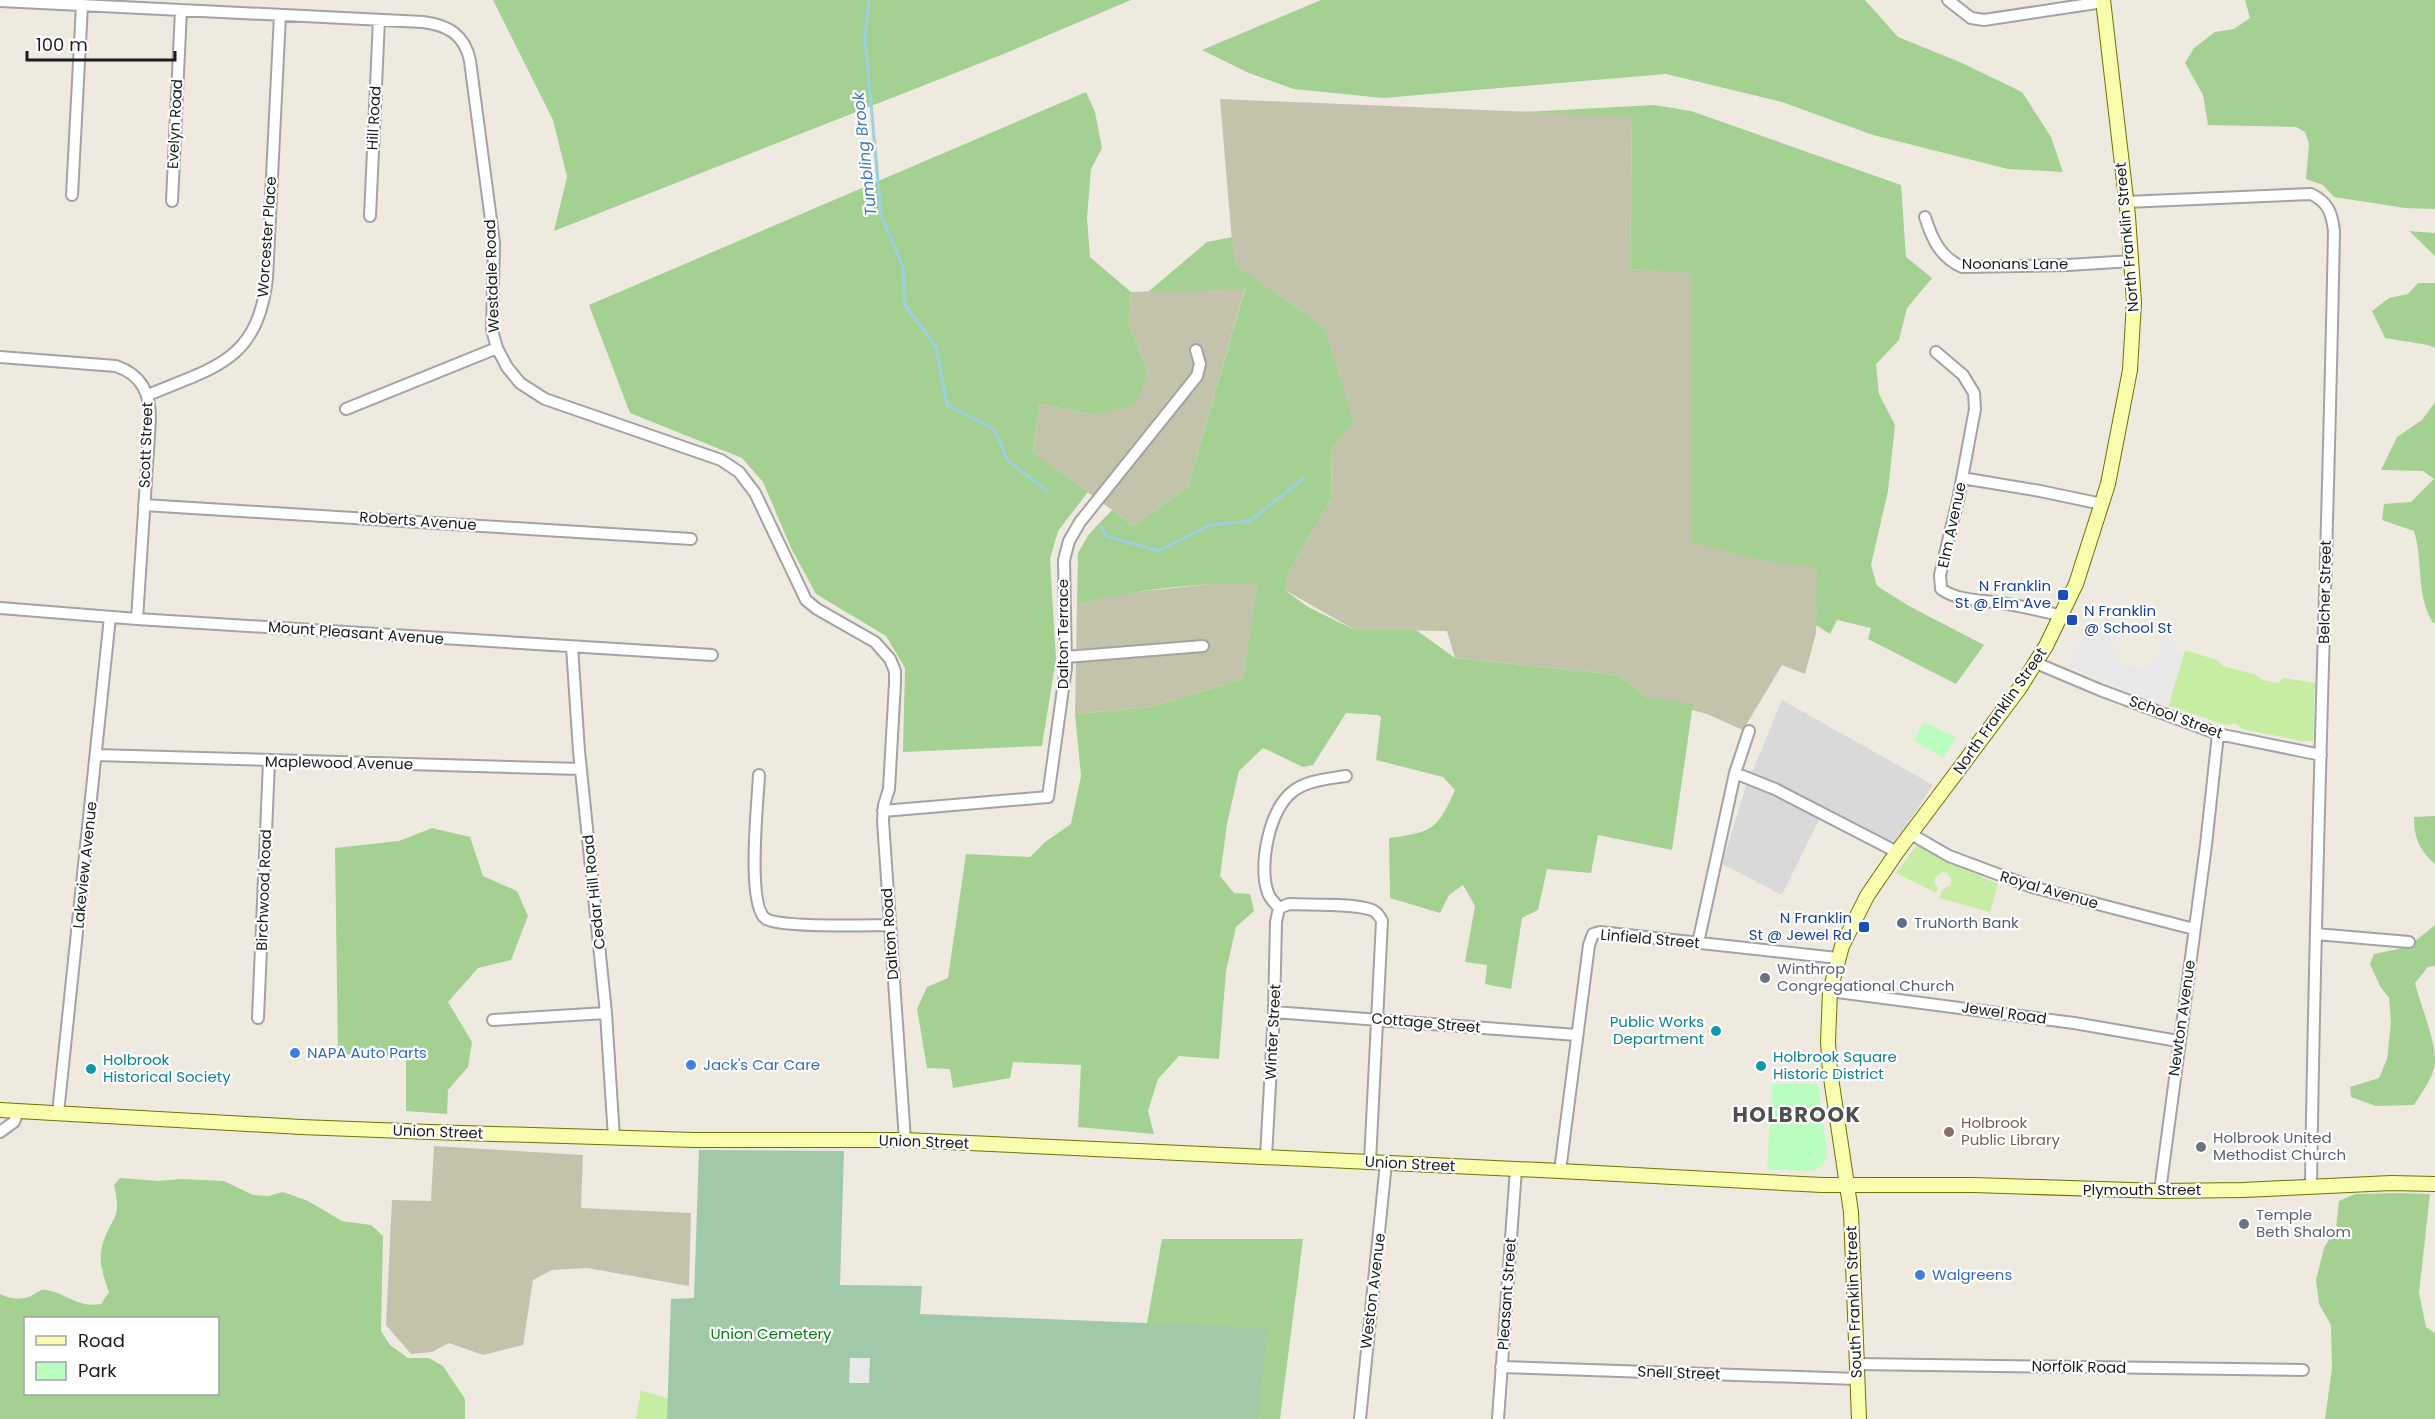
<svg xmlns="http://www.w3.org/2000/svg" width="2435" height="1419" font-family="Poppins,sans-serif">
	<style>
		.residential { fill: #dad9d9 }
		.construction { fill: #c3c3ac }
		.grass { fill: #c6eda2 }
		.forest { fill: #a4d192; fill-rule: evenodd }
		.cemetery { fill: #a0c9a7 }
		.park { fill: #b9fdbf }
		.parking { fill: #e8e8e8 }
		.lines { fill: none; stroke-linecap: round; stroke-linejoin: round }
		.stream { stroke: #9dd0e0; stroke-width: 3 }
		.minor-casing { stroke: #a3a3a3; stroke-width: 14 }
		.secondary-casing { stroke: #687600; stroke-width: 16 }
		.minor { stroke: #fff; stroke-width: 10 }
		.secondary { stroke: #f9feaf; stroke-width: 14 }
		.transit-dot { fill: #1a4fb4; stroke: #fff; stroke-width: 2 }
		.service-dot { fill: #5c6f8a; stroke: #fff; stroke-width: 2 }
		.worship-dot { fill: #6b7280; stroke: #fff; stroke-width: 2 }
		.culture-dot { fill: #0f9aa8; stroke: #fff; stroke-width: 2 }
		.shop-dot { fill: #3f7fe0; stroke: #fff; stroke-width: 2 }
		.education-dot { fill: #8d6e63; stroke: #fff; stroke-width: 2 }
		.labels { text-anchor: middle; stroke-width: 4.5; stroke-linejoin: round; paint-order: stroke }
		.street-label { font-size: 15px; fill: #1c1c1c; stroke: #fff }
		.transit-label { font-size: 15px; fill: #164399; stroke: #fff; text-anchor: end }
		.service-label { font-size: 15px; fill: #4e5e75; stroke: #fff; text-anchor: start }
		.worship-label { font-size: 15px; fill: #5b616d; stroke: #fff; text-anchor: start }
		.culture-label { font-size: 15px; fill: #0d838f; stroke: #fff; text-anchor: start }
		.shop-label { font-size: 15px; fill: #366cbe; stroke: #fff; text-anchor: start }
		.education-label { font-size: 15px; fill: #785e54; stroke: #fff; text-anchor: start }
		.park-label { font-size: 15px; fill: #04800f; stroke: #fff }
		.water-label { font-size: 16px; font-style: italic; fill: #4279b1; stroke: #fff }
		.district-label { font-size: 21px; font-weight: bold; letter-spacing: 1.5px; fill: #4f4f4f; stroke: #fff }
	</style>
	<rect width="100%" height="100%" fill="#eeeae0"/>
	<path class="residential" d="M1782,700l151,85 -45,69 -69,-34 -37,75 -60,-31 23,-75z"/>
	<path class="construction" d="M1220,99l412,17 -2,153 62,3 126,296 -2,65 -11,41 -23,-9 -39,65 -36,-16 -59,-16 -29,-23 -164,-17 -8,-27 -92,-1 -70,-40 4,-19 42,-72 1,-52 -8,-120 -90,-62z
		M1245,288l-57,198 -54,40 -101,-74 7,-48 55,11 53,-41 -19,-50 2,-32z
		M1218,583h41l-16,96 -93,28 -75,7 2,-110 42,-10z
		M434,1146l149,9 -2,53 110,5 -2,73 -102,-18 -35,2 -19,10 -10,65 -40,10 -34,-12 -17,9 -21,2 -25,-29 6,-125 39,1z"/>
	<path class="grass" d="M2185,650l32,10 6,6 31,8c6,6 16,8 25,9l4,-5 32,5 -2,58h-11l-59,-12 -8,-6 -8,2 -8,-2 -51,-18z
		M1918,844c25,16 53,28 80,40l-8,28 -51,-14 3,-8 9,-5v-6l-4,-6 -5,-1 -7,6 -1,4 4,6 -2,5 -40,-20z
		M641,1390l27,9 -1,20h-31z"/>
	<path class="forest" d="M493,0h638l-125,53 -452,178 13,-54 -14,-57z
		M1321,0h544l33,37 64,26 60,29 29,45 12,35 -55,-3 -135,-34 -91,-33 -116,-28 -283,24 -89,-9 -45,-16 -47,-23z
		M2245,0h190v209l-30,-1 -71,-11 -11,-12 -17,-6 3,-35 -4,-12 -9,-5 -88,-2 -5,-30 -18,-32 9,-15 21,-16 19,-3 16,-11z
		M1086,92l9,20 7,36 -11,21 -4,49 3,39 41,35 -2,32 19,50 -13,31 -40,10 -55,-11 -7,48 55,40 -30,39 -8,28 6,100 -14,87 -139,6 2,-84 -19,-32 -70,-42 -25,-46 -28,-66 -21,-24 -112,-45 -41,-108z
		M1654,105l37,6 210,74 5,72 26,21 -25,30 -8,32 -23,24 3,30 16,31 -7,66 -17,74 6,21 32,20 75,39 -28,39 -88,-45 3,-11 -34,-8 -7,14 -14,-9 1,-57 -66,-10 -60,-16 1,-269 -62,-4 2,-152 -110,-5z
		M2409,231l26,2v23z
		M1232,237l3,28 89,62 30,96 -22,24 -1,52 -42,72 -4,19 23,17 47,23h61l39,28 164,17 29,23 45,6 -21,146 -74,-15 -7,38 -44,-4 -9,41 -16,8 -11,71 -26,-5 2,-19 -22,-3 10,-56 -12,-21 -14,10 -9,18 -50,-15 -1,-60c44,-6 48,-8 66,-48l-12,-13 -67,-17 5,-43 -3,-2 -32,-2 -33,52 -10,2 -40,-19 -24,23 -12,53 -7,52 14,17 16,1 4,17 -18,16 -10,44 -7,88 -40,-3 -21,23 -10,32 6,23 -76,-7 3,-62 -68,-3 -3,16 -57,10 -3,-19 -23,-1 -10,-59 10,-22 21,-9 18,-124 64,3 15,-15 26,-18 10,-48 -6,-62 75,-7 93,-28 15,-96c-61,-1 -122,7 -181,21l1,-51 11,-19 23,-24 22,16 54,-40 57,-197 -97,3 59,-50z
		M2418,283h17v65l-7,-3 -43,-7 -13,-27 17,-13 19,-4z
		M2435,402v221h-2c-18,-31 -9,-59 -19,-92l-32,-11 2,-16 27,-2 23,-23 -11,-8 -42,-1 16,-33 25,-17z
		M2435,816v48c-16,-14 -21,-27 -21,-47z
		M432,828l38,9 13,39 34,15 11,25 -17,44 -33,8 -30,34 24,40 -4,25 -20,23 -1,24 -41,-3v-54l-68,-3 -3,-206 64,-7z
		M2435,925v41l-7,1 -13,16c6,24 20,55 20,79 -1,15 -14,32 -21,43l-38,1 -25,-9 -1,-10 29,-9 8,-19 4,-37 -2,-24 -9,-12 -10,-22 4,-10 34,-7z
		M120,1178l38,3 23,-2 43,2 29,14 15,1 15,-4 25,9 34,20 29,4 12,11 -2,95 9,14 18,13h21l14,8 22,33v20h-465v-125c11,5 21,7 33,1 5,-3 7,-6 13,-5 21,3 30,18 55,14l8,-12c-5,-14 -11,-30 -7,-45 8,-31 21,-25 12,-62zM218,1318v76h-192v-76z
		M2399,1193l31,1 -11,99 7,34 9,6v86h-110l7,-51 -1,-43 -12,-21 -3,-24 8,-32 12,-20 3,-27 16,-7z
		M1162,1239h141l-23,180h-150z"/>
	<path class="cemetery" d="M699,1150l145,1 -4,134 82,1 -2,28 348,14 -10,91h-591l4,-120 23,-1z"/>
	<path class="park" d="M1924,722l32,15 -13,21 -29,-18z
		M1772,1084h46l9,69c-2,10 -7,17 -17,18l-43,-2z"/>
	<path class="parking" d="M2089,623l29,7 -5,17 8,3 -3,8 3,6 20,6 6,-3 3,-9 8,2 6,-23 14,6 -3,8 9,3 -15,50 -22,-7 -78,-31v-4z
		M850,1358h20l-1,25h-20z"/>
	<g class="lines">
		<path class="stream" d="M869,0l-4,37 16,178 22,51 2,39 31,42 11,58 47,24 14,32 39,30
			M1101,526l5,10 53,15 51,-26 40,-4 54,-43"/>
		<g class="minor-casing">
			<path id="minor" d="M1948,0l23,18 13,2 119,-18
				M0,1l423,21c25,3 42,13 47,39l24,182 -2,87 5,18 10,19 13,16 25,16 176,61 18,12 16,21 51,107 11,9 58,33 15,17 5,12v12l-6,106 -5,16 -1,16 22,319
				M72,195l10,-190
				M172,201l9,-191
				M2126,202l185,-8c17,8 21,19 23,37 -6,318 -19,637 -23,955
				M370,216l9,-196
				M1925,217c7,22 15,40 37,50l106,-2 64,-4
				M1936,352l27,23 11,18 1,16 -17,91 -18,75 1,14c17,12 40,11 60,14 21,3 41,8 62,13
				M0,357l116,9c26,9 34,27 34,53l-13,200
				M148,395c67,-28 110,-34 119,-117l13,-263
				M346,409l151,-61
				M1962,478l78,13 62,13
				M144,505l547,34
				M0,608l137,11 575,36
				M572,647l7,104 27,262 8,125
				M1066,657l137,-11
				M2036,663l64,27 118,44 103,21
				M96,755l485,14
				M1735,773l40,16 122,63
				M759,775c-1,25 -13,131 7,144 16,9 101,6 123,6
				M883,811l165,-14 18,-130 -2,-107 5,-19 11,-19 117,-146 3,-12 -4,-14
				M1911,834l38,22 83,31 162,42
				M1279,908l10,-4c20,1 65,-1 83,6 5,2 8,7 10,11l-12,241
				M1279,908c-4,-5 -9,-9 -11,-15 -10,-27 1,-82 24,-101 15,-12 36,-13 54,-16
				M2316,934l93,8
				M1698,943l37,-170 14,-42
				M1830,991l244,32 104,18
				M1274,1012l303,23
				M258,1018l11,-256
				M493,1020l113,-7
				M58,1113l52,-496
				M0,1132l14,-10 4,-11
				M1266,1157l8,-145 2,-90 3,-14
				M1560,1171l29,-226 4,-11 7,-2 237,26
				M2160,1191l46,-346 12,-111
				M1856,1364l447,6
				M1501,1367l356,12
				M1360,1419l26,-256
				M1498,1419l18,-250"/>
		</g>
		<g class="secondary-casing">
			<path id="secondary" d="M0,1110l301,17 129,5 264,8h211l655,31 262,14h152l186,6 83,-1 148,-7 44,1
				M1859,1419l-8,-207 -21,-141 -2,-29 2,-51 12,-45 25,-50 30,-44 122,-163 27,-43 30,-62 32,-100 22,-114 4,-68 -6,-86 -25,-216"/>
		</g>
		<use href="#minor" class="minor"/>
		<use href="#secondary" class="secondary"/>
	</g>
	<g class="transit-dot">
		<rect x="2057" y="589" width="12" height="12" rx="3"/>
		<rect x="2066" y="614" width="12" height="12" rx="3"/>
		<rect x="1858" y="921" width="12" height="12" rx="3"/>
	</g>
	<circle class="service-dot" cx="1902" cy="923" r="6"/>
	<g class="worship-dot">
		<circle cx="1765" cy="978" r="6"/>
		<circle cx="2201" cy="1147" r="6"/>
		<circle cx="2244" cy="1224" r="6"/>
	</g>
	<g class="culture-dot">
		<circle cx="1716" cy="1031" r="6"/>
		<circle cx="1761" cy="1066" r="6"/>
		<circle cx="91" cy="1069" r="6"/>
	</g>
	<g class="shop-dot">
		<circle cx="295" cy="1053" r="6"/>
		<circle cx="691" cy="1065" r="6"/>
		<circle cx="1920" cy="1275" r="6"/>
	</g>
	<circle class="education-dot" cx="1949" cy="1132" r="6"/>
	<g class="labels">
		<g class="street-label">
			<text transform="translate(374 118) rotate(-87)" y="5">Hill Road</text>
			<text transform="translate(175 124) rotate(-87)" y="5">Evelyn Road</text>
			<text transform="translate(267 237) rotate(-86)" y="5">Worcester Place</text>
			<text transform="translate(2127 237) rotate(-95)" y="5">North Franklin Street</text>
			<text x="2015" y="269">Noonans Lane</text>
			<text transform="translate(492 276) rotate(-92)" y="5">Westdale Road</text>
			<text transform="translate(146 445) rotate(-88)" y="5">Scott Street</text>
			<text transform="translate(418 521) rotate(4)" y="5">Roberts Avenue</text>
			<text transform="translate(1952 525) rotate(-78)" y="5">Elm Avenue</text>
			<text transform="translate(2325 592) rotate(-89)" y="5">Belcher Street</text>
			<text transform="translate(356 633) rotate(4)" y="5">Mount Pleasant Avenue</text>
			<text transform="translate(1063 634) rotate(-90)" y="5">Dalton Terrace</text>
			<text transform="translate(2000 711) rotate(-55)" y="5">North Franklin Street</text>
			<text transform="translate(2176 717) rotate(20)" y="5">School Street</text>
			<text transform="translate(339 763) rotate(1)" y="5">Maplewood Avenue</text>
			<text transform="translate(85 865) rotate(-84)" y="5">Lakeview Avenue</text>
			<text transform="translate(264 890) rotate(-88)" y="5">Birchwood Road</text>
			<text transform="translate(2049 890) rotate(16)" y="5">Royal Avenue</text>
			<text transform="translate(594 892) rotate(-96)" y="5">Cedar Hill Road</text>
			<text transform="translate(890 934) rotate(-94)" y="5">Dalton Road</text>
			<text transform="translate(1650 939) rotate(5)" y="5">Linfield Street</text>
			<text transform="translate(2004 1013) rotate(8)" y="5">Jewel Road</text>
			<text transform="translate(2182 1018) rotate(-82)" y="5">Newton Avenue</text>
			<text transform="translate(1426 1023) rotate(5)" y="5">Cottage Street</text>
			<text transform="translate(1273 1032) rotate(-87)" y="5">Winter Street</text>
			<text transform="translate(438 1132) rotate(2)" y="5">Union Street</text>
			<text transform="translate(924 1142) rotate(2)" y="5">Union Street</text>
			<text transform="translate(1410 1164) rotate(3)" y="5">Union Street</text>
			<text x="2142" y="1195">Plymouth Street</text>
			<text transform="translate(1373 1291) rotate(-83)" y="5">Weston Avenue</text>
			<text transform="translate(1507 1294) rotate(-86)" y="5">Pleasant Street</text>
			<text transform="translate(1854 1302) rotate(-92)" y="5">South Franklin Street</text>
			<text transform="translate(2079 1367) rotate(1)" y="5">Norfolk Road</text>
			<text transform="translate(1679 1373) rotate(2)" y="5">Snell Street</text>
		</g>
		<g class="transit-label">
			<text x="2051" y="591">N Franklin<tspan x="2051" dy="17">St @ Elm Ave</tspan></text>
			<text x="2084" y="616" text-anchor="start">N Franklin<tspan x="2084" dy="17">@ School St</tspan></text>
			<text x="1852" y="923">N Franklin<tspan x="1852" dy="17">St @ Jewel Rd</tspan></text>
		</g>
		<g class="service-label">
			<text x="1914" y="928">TruNorth Bank</text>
		</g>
		<g class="worship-label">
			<text x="1777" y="974">Winthrop<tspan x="1777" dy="17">Congregational Church</tspan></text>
			<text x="2213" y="1143">Holbrook United<tspan x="2213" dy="17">Methodist Church</tspan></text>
			<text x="2256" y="1220">Temple<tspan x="2256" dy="17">Beth Shalom</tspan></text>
		</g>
		<g class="culture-label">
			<text x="1704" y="1027" text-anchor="end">Public Works<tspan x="1704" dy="17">Department</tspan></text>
			<text x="1773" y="1062">Holbrook Square<tspan x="1773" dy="17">Historic District</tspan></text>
			<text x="103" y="1065">Holbrook<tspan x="103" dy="17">Historical Society</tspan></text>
		</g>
		<g class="shop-label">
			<text x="307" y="1058">NAPA Auto Parts</text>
			<text x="703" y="1070">Jack's Car Care</text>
			<text x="1932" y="1280">Walgreens</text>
		</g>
		<g class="education-label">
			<text x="1961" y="1128">Holbrook<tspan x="1961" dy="17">Public Library</tspan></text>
		</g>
		<g class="park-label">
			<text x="771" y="1339">Union Cemetery</text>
		</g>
		<g class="water-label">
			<text transform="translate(864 154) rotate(-96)" y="6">Tumbling Brook</text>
		</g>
		<g class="district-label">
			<text x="1797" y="1122">HOLBROOK</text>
		</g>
	</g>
	<rect x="24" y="1317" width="195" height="78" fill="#ffffff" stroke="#a4a4a4" stroke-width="1.5"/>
	<rect x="36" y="1336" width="30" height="9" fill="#f9feaf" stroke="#a4a4a4" stroke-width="1.5"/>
	<text x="78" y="1347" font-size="18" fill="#1c1c1c">Road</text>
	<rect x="36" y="1362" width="30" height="18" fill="#b9fdbf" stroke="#a4a4a4" stroke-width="1.5"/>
	<text x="78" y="1377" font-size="18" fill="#1c1c1c">Park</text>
	<path d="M27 51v9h148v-9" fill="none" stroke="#1c1c1c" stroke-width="3"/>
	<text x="36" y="51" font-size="18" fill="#1c1c1c" stroke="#ffffff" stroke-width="4.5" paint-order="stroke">100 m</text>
</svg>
